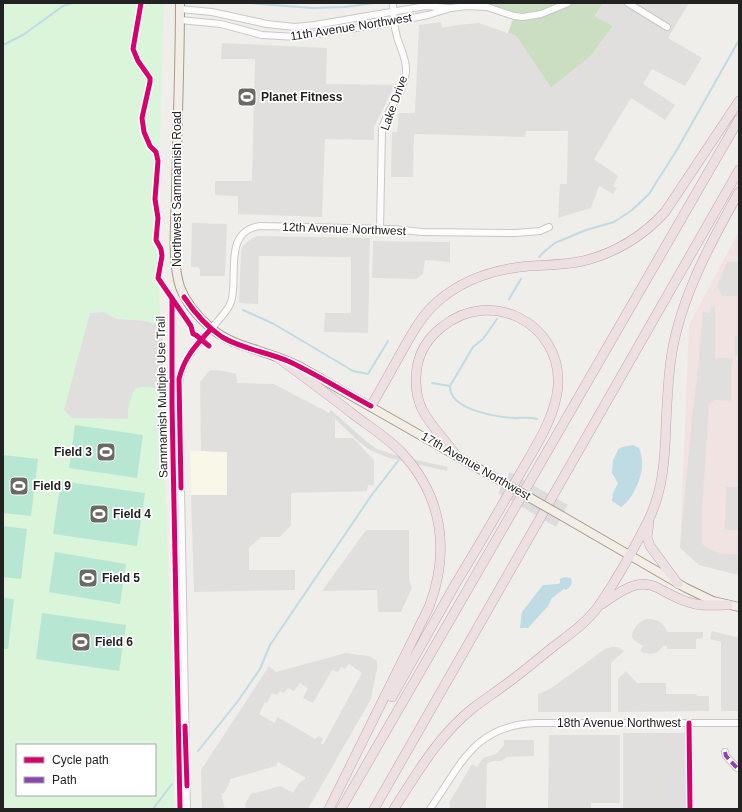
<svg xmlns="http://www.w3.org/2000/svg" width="742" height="812" font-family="Helvetica,sans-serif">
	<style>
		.commercial { fill: #f1e3e1 }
		.education { fill: #f8f7e8 }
		.forest { fill: #cbdec1 }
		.park { fill: #daf5da; fill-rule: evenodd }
		.pitch { fill: #b7e6d2 }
		.parking { fill: #e0dfde; fill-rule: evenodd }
		.water { fill: #bfdbe3 }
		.pier { fill: #dedddd }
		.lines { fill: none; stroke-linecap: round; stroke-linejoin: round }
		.stream { stroke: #bfdbe3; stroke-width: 2 }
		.minor-casing { stroke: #c9c8c7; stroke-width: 8 }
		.major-casing { stroke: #a79c86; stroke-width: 10 }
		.highway-casing { stroke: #c5a2ac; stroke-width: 10 }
		.minor { stroke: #fdfcfc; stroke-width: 6 }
		.major { stroke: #f3ede7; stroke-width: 8 }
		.highway { stroke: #ece0e2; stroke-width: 9 }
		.major-bridge-casing { stroke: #a79c86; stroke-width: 10; stroke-linecap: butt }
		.major-bridge { stroke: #f3ede7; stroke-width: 8 }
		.quiet { stroke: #8e44ad; stroke-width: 4; stroke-dasharray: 8 4; stroke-linecap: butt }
		.cycleway-casing { stroke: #fff; stroke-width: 8 }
		.cycleway { stroke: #d6006c; stroke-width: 5 }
		.labels { text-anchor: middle; stroke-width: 3.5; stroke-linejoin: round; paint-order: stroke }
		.street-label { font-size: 12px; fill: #222; stroke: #fff }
		.poi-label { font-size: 12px; font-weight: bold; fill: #222; stroke: #fff; text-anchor: start }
	</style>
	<rect width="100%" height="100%" fill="#f0eeeb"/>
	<path class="commercial" d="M739,231v344l-40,-10 -19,-17 9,-223z"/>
	<path class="education" d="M190,451l37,1v43h-36z"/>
	<path class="forest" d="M488,3h115l-8,13 18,10 -23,31 -10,8 -29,23 -35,-52 -8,-3 6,-17 -20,-7z"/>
	<path class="park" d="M3,3h161l-7,230 7,193 3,1 -3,18 9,260 1,104h-171zM17,745h138v50h-138z"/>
	<path class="pitch" d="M75,425l68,10 -6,43 -68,-10z
		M3,455l35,4 -7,57 -28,-3z
		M61,481l84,12 -8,53 -84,-12z
		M3,526l24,3 -6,50 -18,-2z
		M55,552l71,12 -6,40 -71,-12z
		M3,598l11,1 -6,50h-5z
		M42,613l84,12 -7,46 -83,-12z"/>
	<path class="parking" d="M603,3l6,1 1,-1h79l-21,35 34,20 -17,28 -33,-17 -9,15 32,21 -10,15 -34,-22 -37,61 24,17 -5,10 4,2 -4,6 -14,-8 -8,22 -33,10 2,-34h7l1,-53h-42l-1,6 -111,-3 -1,43h-22l1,-45h5l2,-19h16l4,-88 22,-3 1,6 15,-3 22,-2 37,13 35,52 29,-23 10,-8 23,-31 -18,-10z
		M222,43l105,5 -1,36 69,1 -21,42v13l-49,-1 -3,78 -84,-3v-18l-23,-1v-14h37l3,-122h-34z
		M192,223l35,1 -2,52h-25v-6l-2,-3h-7z
		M257,236l113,2 -2,95 -44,-1 1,-19h26v-56l-92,-1 -1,48 -19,-1 2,-51 2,-6 5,-5z
		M373,241l77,1v20l-25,-2 -2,14 -7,5 -44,-1z
		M727,262h12v95l-4,-1v-20h3l1,-40h-17l-5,-10z
		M711,306l4,1v51h18l-2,9v34l-16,-1 -6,4 -7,108v32l8,5 12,5h17v21l-40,-10 -19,-17 12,-131 6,-49 5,-56 7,1z
		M104,312l12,7 31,2 9,4 7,11 1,52 -21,-1 -7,1 -3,4 -5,16v11l-56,-1 -8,-8 26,-97z
		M210,370l13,1 13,3 1,9 37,1 61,32v22h18l21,22v25h-6l-1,6 -76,2v32l-11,12h-19l-12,11v22h46v20l-101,2 -3,-97h36v-43l-26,-1 -1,-69z
		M726,487h13v43h-14z
		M366,530h43v49l3,9 -11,24h-23l-1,-22 -55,1z
		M646,619h6l7,2 5,5 3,6h36v6l-7,1v10h-29v-3h-4l-3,4 -4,3 -5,1 -7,-1 -4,-2 3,-5 -9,-6 -2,-3 1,-6 3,-5 4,-4z
		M712,631l27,7v73h-18v-69l-11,-3z
		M611,647h7l6,4 -13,12v49h-73v-18l12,-5 55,-40z
		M346,653l23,3 8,5v8l-4,19 -2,11 -63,110h-62l-1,-5 6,-10 29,-8 13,7 7,-11 5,-3v-2l-27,-15 -2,4 -46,13v3l-6,11 -3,1 4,15h-23l-1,-39 68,-104 7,6zM349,664l13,9 -39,72 -2,-2 2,-4 -4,-3 -4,3 -37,-22 -4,6 -15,-9 6,-12 2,1 5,-10 5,2 3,-4 4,2 4,-5 6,3 6,-8 8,5 -5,10 10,5 19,-33 6,2 3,-5 4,2z
		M626,671l11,12h29v11h30l1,2h12v15l-91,1v-33z
		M623,733h64v76h-64z
		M549,735h71v68h-29v5h-43z
		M504,740h30v16l-27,1 -6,4h-8l-6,3 -1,45h-36v-5l-1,-1 23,-39 5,3 6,-9 13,-4 8,-9z"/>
	<path class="water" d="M633,445l6,3c2,5 3,10 3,15 1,13 -10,38 -21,44l-9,-6 1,-8 5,-10 -6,-10 1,-13 5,-10 4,-3z
		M565,577l6,1c2,6 0,8 -5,12l-2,-1 -12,9 -4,8 -20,22h-8l2,-16 21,-27 15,-1 2,-1v-4z"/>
	<path class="pier" d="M331,410l36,32 10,7 21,7 50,11 -1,4 -58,-13 -19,-8 -12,-9 -29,-28z
		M510,472l58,33 -12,22 -58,-34z"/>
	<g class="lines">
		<path class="stream" d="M249,3l64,5 32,-1 29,-4
			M3,45l20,-10 40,-29 10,-3
			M539,257l6,-6 10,-8 31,-13 28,-8 18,-12 17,-16 29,-46 61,-108
			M509,299l12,-20
			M243,310l31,14 79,47 15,3 20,-33
			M497,319l-14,20 -10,8 -23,39c-1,24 47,31 65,32 8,0 14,-1 22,1
			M432,383l18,3
			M198,751l40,-50 22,-32 10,-24 101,-149 27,-35
			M153,809l19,-25"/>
		<g class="minor-casing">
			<path id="minor" d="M628,3l39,24
				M180,9l32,3 55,12 28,3 20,-2 111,-19 22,2
				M180,20l41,4 41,11 35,2 85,-13 46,-9 23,-7 16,-2 20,1 27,9 9,1 18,-3 27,-11
				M380,229l2,-100c5,-20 22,-36 24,-57 1,-13 -6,-24 -9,-35 -3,-11 -4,-23 -4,-34
				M689,723l1,86
				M725,752l1,4 11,12h2
				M187,809l-8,-426c3,-26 22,-42 38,-61 5,-6 11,-12 14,-20 8,-24 -9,-71 29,-76l133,3 29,3 94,1 24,-2 9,-4
				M430,809c31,-44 44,-84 106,-86h203"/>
		</g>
		<g class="major-casing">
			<path id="major" d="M180,3c0,65 -3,129 -4,194 -1,26 -4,65 4,90 6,16 18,30 31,41 18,16 43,20 66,29 7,2 15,6 22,9l205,117
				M562,516l124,72 27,13 26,6"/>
		</g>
		<g class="highway-casing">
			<path id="highway" d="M277,357c26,19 52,38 77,58 16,12 34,23 48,38 41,44 48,99 27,154l-100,202
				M371,406c10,-17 20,-35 30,-53 10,-18 20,-37 36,-51 26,-23 58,-33 92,-36 18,-1 36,-1 54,-5 33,-8 59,-24 82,-49l74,-111
				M649,523l-2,14 3,9 28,38
				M453,588c22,-36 43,-72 64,-109 16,-29 38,-59 41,-93 4,-63 -68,-99 -116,-59 -13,10 -22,23 -25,40 -2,14 -1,31 6,44 8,15 22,29 32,43
				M602,604c17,-11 34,-27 56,-16 10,5 19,11 30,14 13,5 27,3 40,3
				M392,697l64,-114
				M341,809l398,-690
				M374,809l365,-639
				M394,809c23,-36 45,-74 79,-101 12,-9 24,-17 36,-26 15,-11 29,-23 44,-35 13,-10 28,-20 39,-33 9,-9 14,-20 21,-30 13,-21 25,-43 36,-65 14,-29 16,-61 17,-94 1,-24 2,-49 6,-73 10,-57 39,-110 67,-160"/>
		</g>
		<use href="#minor" class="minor"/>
		<use href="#major" class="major"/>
		<use href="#highway" class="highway"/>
		<g class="major-bridge-casing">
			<path id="major-bridge" d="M504,483l58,33"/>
		</g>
		<use href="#major-bridge" class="major-bridge"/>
		<path class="quiet" d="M725,752l1,4 11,12h2"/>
		<g class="cycleway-casing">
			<path id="cycleway" d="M141,3l-8,46 5,12 12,17v4l-8,36 2,14 6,14 6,6 2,9 -3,38 3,19 -2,22 5,9 1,7 -4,22 33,48 2,8 3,1 13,11
				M184,297c10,15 23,30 38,40 20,12 45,15 66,24 28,13 55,30 83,45
				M172,299v105l8,405
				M181,488l-2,-109c5,-22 18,-35 32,-50
				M689,723l1,86
				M185,726l2,60"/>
		</g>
		<use href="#cycleway" class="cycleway"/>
	</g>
	<defs>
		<g id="stadium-square" transform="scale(1)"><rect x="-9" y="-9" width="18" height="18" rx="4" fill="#6a6968" stroke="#fff"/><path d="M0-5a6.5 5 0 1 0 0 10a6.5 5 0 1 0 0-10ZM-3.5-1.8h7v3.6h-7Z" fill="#fff"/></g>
	</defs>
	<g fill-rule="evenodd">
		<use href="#stadium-square" x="247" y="97"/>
		<use href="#stadium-square" x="106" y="452"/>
		<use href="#stadium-square" x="19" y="486"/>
		<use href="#stadium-square" x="99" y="514"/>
		<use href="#stadium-square" x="88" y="578"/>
		<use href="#stadium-square" x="81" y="642"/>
	</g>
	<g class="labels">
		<g class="street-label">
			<text transform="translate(351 27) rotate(-9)" y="4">11th Avenue Northwest</text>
			<text transform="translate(394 103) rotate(-70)" y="4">Lake Drive</text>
			<text transform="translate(177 189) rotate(-90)" y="4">Northwest Sammamish Road</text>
			<text transform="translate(344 229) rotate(2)" y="4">12th Avenue Northwest</text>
			<text transform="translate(162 397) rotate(-91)" y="4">Sammamish Multiple Use Trail</text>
			<text transform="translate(476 466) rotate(30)" y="4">17th Avenue Northwest</text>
			<text x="619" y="727">18th Avenue Northwest</text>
		</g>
		<g class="poi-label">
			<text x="261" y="101">Planet Fitness</text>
			<text x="92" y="456" text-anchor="end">Field 3</text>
			<text x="33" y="490">Field 9</text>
			<text x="113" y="518">Field 4</text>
			<text x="102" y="582">Field 5</text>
			<text x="95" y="646">Field 6</text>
		</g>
	</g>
	<rect width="742" height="812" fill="none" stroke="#222222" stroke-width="8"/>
	<rect x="16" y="744" width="140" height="52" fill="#ffffff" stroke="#a7a7a7"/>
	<rect x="24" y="757" width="20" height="6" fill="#d6006c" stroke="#a7a7a7"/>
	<text x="52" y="764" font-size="12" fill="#222222">Cycle path</text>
	<rect x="24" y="777" width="20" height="6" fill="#8e44ad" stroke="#a7a7a7"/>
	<text x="52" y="784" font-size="12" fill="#222222">Path</text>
</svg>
